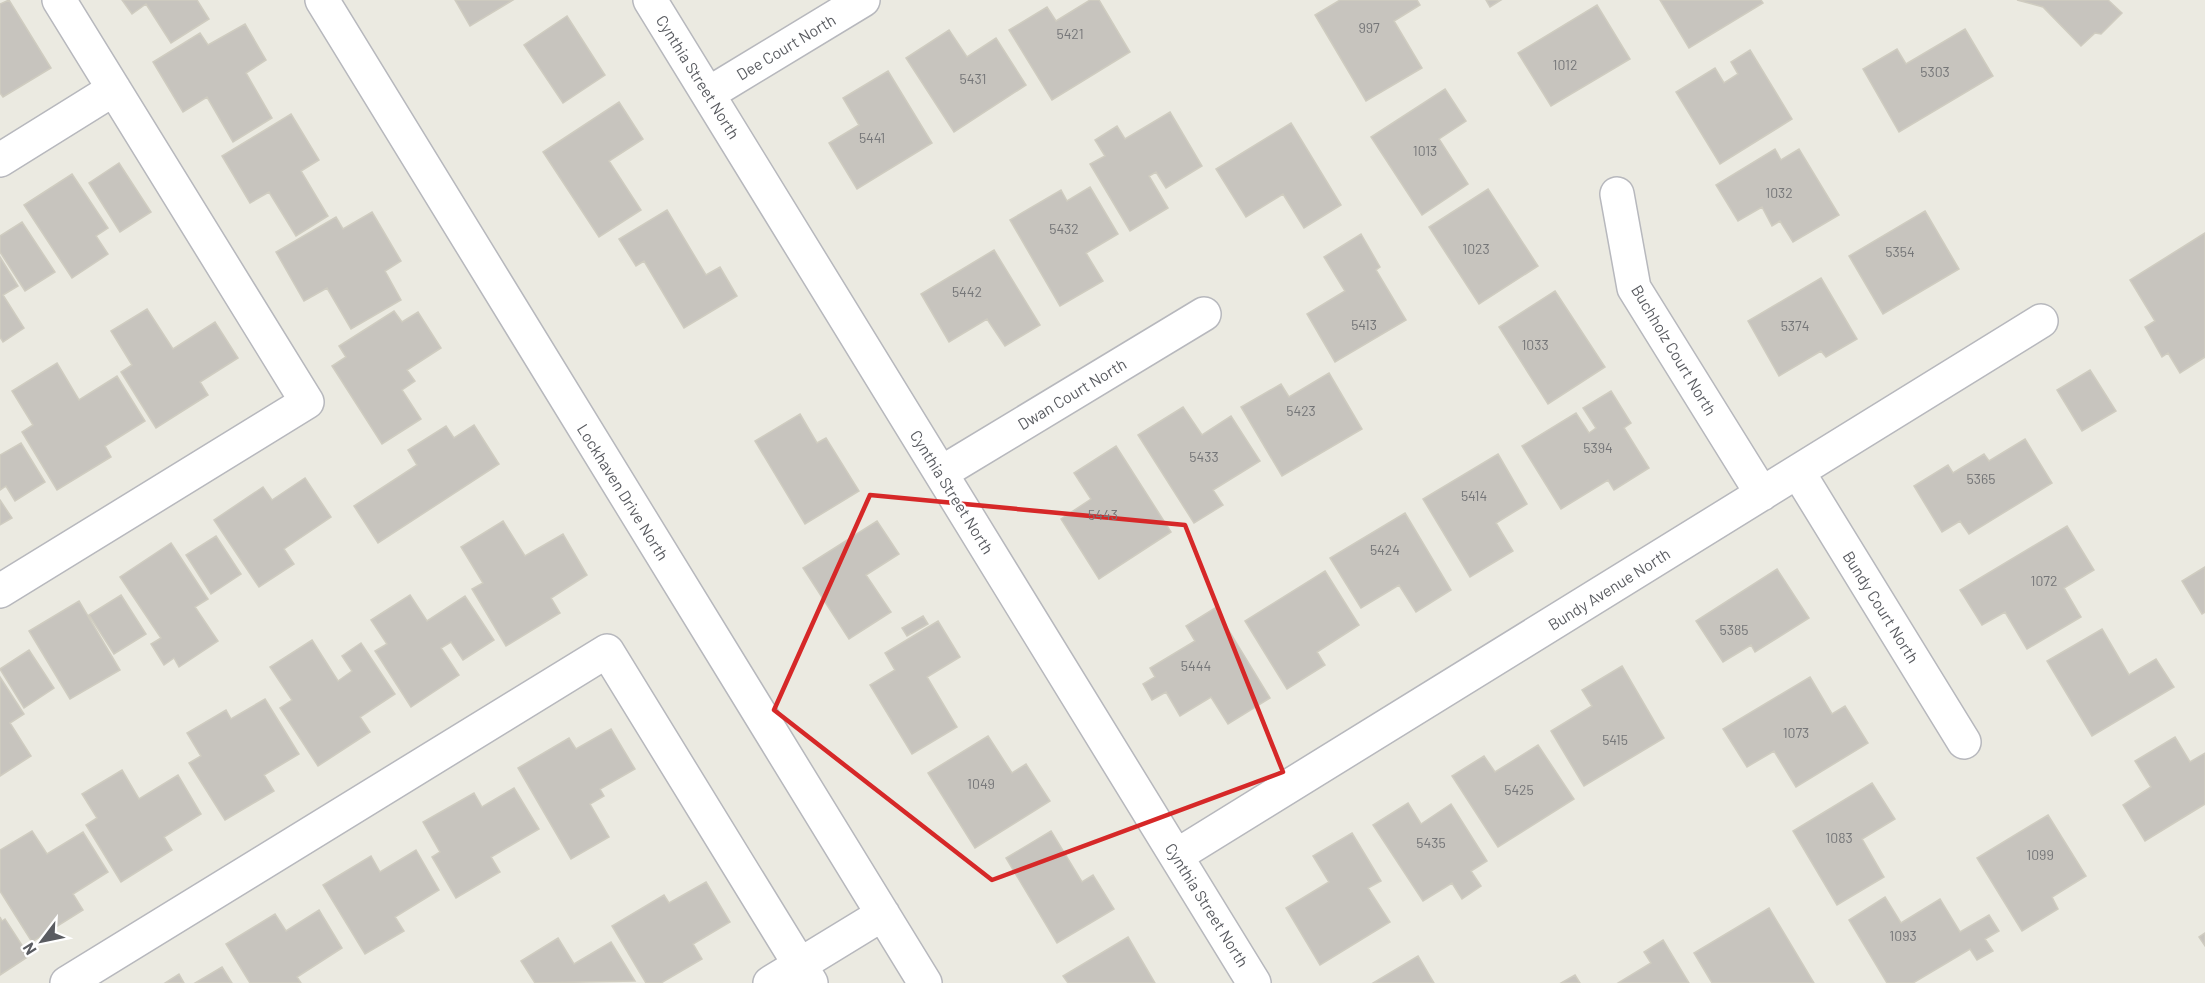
<svg xmlns="http://www.w3.org/2000/svg" width="2205" height="983" font-family="Barlow,sans-serif">
	<style>
		.building { fill: #c7c4be; stroke: #cfccc0; stroke-width: 1.5 }
		.lines { fill: none; stroke-linecap: round; stroke-linejoin: round }
		.minor-casing { stroke: #b7b8bd; stroke-width: 36 }
		.minor { stroke: #fff; stroke-width: 33 }
		.marked { fill: none; stroke: #d62828; stroke-width: 4.5; stroke-linejoin: round }
		.labels { text-anchor: middle; stroke-width: 4.5; stroke-linejoin: round; paint-order: stroke }
		.number-label { font-size: 14px; fill: #757678 }
		.street-label { font-size: 16px; fill: #5a5c61; stroke: #fff }
	</style>
	<rect width="100%" height="100%" fill="#ebeae1"/>
	<path class="building" d="M9,0l42,68 -48,29 -3,-4v-89z
		M122,0h75l12,19 -38,24 -25,-39 -14,10z
		M455,0h58l-43,26z
		M1090,0h9l31,52 -78,48 -43,-70 38,-23 9,14z
		M1340,0h77l3,5 -26,16 28,47 -56,33 -51,-86z
		M1486,0h15l-11,7z
		M1660,0h101l2,3 -74,45z
		M2017,0h91l14,13 -21,21 -6,-1 -14,13 -38,-39z
		M1597,5l33,54 -79,47 -33,-53z
		M567,16l38,59 -42,28 -39,-58z
		M245,24l21,36 -20,13 26,45 -39,24 -26,-45 -24,15 -30,-50 47,-29 8,12z
		M1965,29l28,47 -94,56 -36,-63 34,-20 9,15z
		M949,30l18,27 29,-19 30,47 -72,47 -48,-74z
		M1750,50l42,69 -72,45 -44,-72 39,-24 9,15 14,-9 -7,-12z
		M888,71l44,72 -75,46 -28,-46 30,-18 -16,-27z
		M1445,89l21,32 -27,18 29,45 -46,31 -51,-78z
		M619,102l24,37 -34,22 32,49 -42,27 -56,-85z
		M1170,112l32,54 -36,22 -10,-16 -7,4 19,32 -38,23 -40,-67 15,-8 -10,-16 22,-14 8,13z
		M291,114l28,46 -18,11 27,45 -32,20 -27,-44 -19,11 -28,-47z
		M1291,123l50,82 -37,23 -21,-34 -37,23 -30,-48z
		M1775,149l6,11 18,-11 40,66 -46,27 -13,-21 -8,5 -10,-19 -24,14 -22,-36z
		M119,163l32,49 -31,20 -31,-49z
		M72,174l36,54 -12,8 12,18 -36,24 -48,-73z
		M1090,187l28,47 -32,19 17,28 -43,25 -50,-86 51,-30 6,11z
		M1488,189l50,77 -59,38 -50,-77z
		M667,210l39,65 14,-8 17,29 -53,32 -40,-67 -8,5 -17,-27z
		M1925,211l34,58 -76,45 -34,-58z
		M372,212l29,49 -16,10 16,29 -50,29 -24,-41 -23,13 -28,-49 60,-35 7,12z
		M22,222l33,50 -30,19 -25,-39v-16z
		M2205,233v124l-25,16 -12,-20 -6,4 -17,-30 10,-6 -25,-41z
		M1361,234l19,33 -4,3 30,50 -71,42 -28,-48 38,-23 -21,-34z
		M994,250l46,75 -35,21 -18,-27 -38,23 -28,-48z
		M0,257l18,29 -15,9 21,33 -21,14 -3,-5z
		M1821,278l36,61 -31,18 -5,-6 -42,25 -31,-55z
		M1555,291l50,76 -57,37 -49,-77z
		M147,309l26,40 42,-27 23,36 -38,24 8,13 -52,33 -35,-56 11,-7 -21,-34z
		M394,311l8,11 16,-10 23,36 -34,22 8,11 -13,9 19,29 -39,25 -50,-78 14,-9 -7,-11z
		M57,363l22,37 38,-24 28,45 -40,25 6,11 -54,33 -35,-58 11,-7 -21,-34z
		M2090,370l26,41 -34,20 -25,-41z
		M1329,373l33,56 -80,47 -41,-69 40,-23 8,13z
		M1611,391l20,32 -7,5 25,40 -35,22 -6,-10 -47,29 -39,-63 54,-33 13,20 7,-5 -13,-20z
		M1183,407l19,28 29,-19 29,45 -47,29 10,15 -29,18 -56,-88z
		M800,414l17,29 9,-5 33,53 -54,33 -50,-83z
		M474,425l25,39 -121,79 -24,-37 63,-41 -9,-15 38,-24 8,12z
		M2025,439l27,44 -83,51 -9,-13 -18,11 -28,-46 34,-21 5,8 31,-19 5,7z
		M21,443l24,39 -30,19 -9,-15 -6,4v-35z
		M1116,446l55,86 -72,47 -38,-60 30,-20 -17,-26z
		M1498,454l29,50 -31,19 17,28 -43,26 -47,-78z
		M305,478l26,39 -47,32 10,15 -35,23 -45,-67 49,-33 9,13z
		M0,500l12,18 -12,7z
		M1405,513l46,77 -35,22 -17,-27 -38,23 -31,-50z
		M503,521l22,35 38,-22 24,41 -36,23 9,15 -54,33 -34,-57 11,-6 -22,-36z
		M877,521l22,33 -33,21 25,37 -42,27 -46,-71z
		M2067,526l27,44 -30,18 17,29 -54,32 -22,-37 -23,13 -22,-35z
		M216,536l25,38 -30,20 -25,-39z
		M171,543l37,56 -13,8 23,34 -39,26 -5,-9 -10,7 -13,-21 10,-6 -41,-61z
		M2205,567v45l-3,2 -20,-33z
		M1777,569l32,49 -54,34 -4,-7 -28,17 -27,-41z
		M1325,571l34,54 -42,27 8,13 -38,24 -42,-68z
		M121,595l25,39 -32,20 -25,-39z
		M410,595l17,26 38,-25 29,44 -31,20 -12,-18 -10,6 18,27 -48,32 -36,-56 12,-7 -16,-24z
		M79,601l41,69 -50,29 -41,-68z
		M1215,608l55,90 -42,26 -17,-27 -31,19 -14,-24 -14,8 -9,-16 12,-7 -5,-9 45,-27 -9,-15z
		M923,616l5,8 -21,12 -5,-8z
		M938,621l22,36 -33,20 30,50 -45,27 -42,-69 25,-15 -10,-17z
		M2102,629l27,46 27,-16 18,28 -82,49 -45,-75z
		M312,640l26,41 14,-10 -10,-15 19,-13 34,51 -35,23 10,15 -52,34 -38,-58 12,-8 -22,-33z
		M29,650l25,38 -30,20 -24,-39z
		M1622,666l42,72 -80,48 -33,-55 41,-25 -10,-16z
		M0,677l24,37 -14,9 21,33 -31,20z
		M1810,677l22,37 13,-8 23,37 -72,44 -22,-36 -27,16 -24,-38z
		M265,699l34,55 -35,21 10,16 -49,29 -36,-57 12,-7 -14,-23 39,-23 5,9z
		M611,729l24,40 -35,20 4,7 -14,8 19,33 -38,22 -53,-91 51,-30 7,11z
		M988,736l24,37 14,-9 24,37 -75,47 -47,-75z
		M2175,737l15,25 15,-9v51l-60,37 -22,-36 28,-18 -16,-26z
		M1538,745l36,54 -76,48 -46,-71 32,-20 11,16z
		M122,770l17,29 39,-24 23,39 -37,23 8,13 -51,32 -35,-57 11,-7 -15,-24z
		M1872,783l23,36 -33,20 22,38 -47,28 -44,-74z
		M514,788l25,41 -48,28 9,15 -44,26 -24,-41 8,-5 -17,-30 51,-29 8,14z
		M1408,803l13,21 30,-20 36,57 -16,10 10,15 -19,13 -10,-16 -29,18 -50,-76z
		M2048,815l38,61 -34,21 6,12 -36,22 -45,-73z
		M32,831l15,23 36,-22 25,40 -35,22 10,16 -51,32 -32,-51v-41z
		M1051,831l31,51 11,-7 21,34 -57,34 -51,-85z
		M1352,833l29,48 -13,7 22,34 -70,43 -34,-57 43,-26 -16,-26z
		M416,850l23,40 -44,27 9,14 -39,23 -42,-69 48,-29 9,16z
		M706,882l24,40 -37,22 9,15 -41,24h-15l-34,-57 52,-31 5,8z
		M1885,897l16,26 39,-24 20,33 29,-17 10,16 -14,8 8,12 -16,9 -7,-11 -57,34h-26l-38,-63z
		M1769,908l45,75h-102l-18,-30z
		M319,910l23,38 -45,29 4,6h-51l-24,-39 49,-30 11,17z
		M0,917l2,4 3,-2 24,37 -29,19z
		M2205,933v13l-6,-9z
		M1128,937l27,46h-87l-5,-7z
		M558,938l16,26 37,-22 24,39 -100,2 -14,-22z
		M1663,940l26,43h-71l33,-20 -7,-11z
		M1418,956l16,27h-61z
		M222,967l10,16h-37z
		M179,974l5,9h-19z
		M1575,975l5,8h-19z"/>
	<g class="lines">
		<g class="minor-casing">
			<path id="minor" d="M322,0l603,983
				M650,0l604,983
				M708,94l155,-94
				M0,160l114,-71
				M1617,194l17,94 128,206
				M1798,472l166,270
				M941,473l263,-159
				M0,591l307,-189 -248,-402
				M1176,856l865,-535
				M67,983l540,-332 204,332
				M770,983l113,-69"/>
		</g>
		<use href="#minor" class="minor"/>
	</g>
	<path class="marked" d="M870,495l315,30 98,247 -291,108 -218,-170z"/>
	<g class="labels">
		<g class="number-label">
			<text x="1369" y="33">997</text>
			<text x="1070" y="39">5421</text>
			<text x="1565" y="70">1012</text>
			<text x="1935" y="77">5303</text>
			<text x="973" y="84">5431</text>
			<text x="872" y="143">5441</text>
			<text x="1425" y="156">1013</text>
			<text x="1779" y="198">1032</text>
			<text x="1064" y="234">5432</text>
			<text x="1476" y="254">1023</text>
			<text x="1900" y="257">5354</text>
			<text x="967" y="297">5442</text>
			<text x="1364" y="330">5413</text>
			<text x="1795" y="331">5374</text>
			<text x="1535" y="350">1033</text>
			<text x="1301" y="416">5423</text>
			<text x="1598" y="453">5394</text>
			<text x="1204" y="462">5433</text>
			<text x="1981" y="484">5365</text>
			<text x="1474" y="501">5414</text>
			<text x="1103" y="520">5443</text>
			<text x="1385" y="555">5424</text>
			<text x="2044" y="586">1072</text>
			<text x="1734" y="635">5385</text>
			<text x="1196" y="671">5444</text>
			<text x="1796" y="738">1073</text>
			<text x="1615" y="745">5415</text>
			<text x="981" y="789">1049</text>
			<text x="1519" y="795">5425</text>
			<text x="1839" y="843">1083</text>
			<text x="1431" y="848">5435</text>
			<text x="2040" y="860">1099</text>
			<text x="1903" y="941">1093</text>
		</g>
		<g class="street-label">
			<text transform="translate(786 47) rotate(-31)" y="6">Dee Court North</text>
			<text transform="translate(698 77) rotate(58)" y="6">Cynthia Street North</text>
			<text transform="translate(1674 350) rotate(59)" y="6">Buchholz Court North</text>
			<text transform="translate(1072 394) rotate(-31)" y="6">Dwan Court North</text>
			<text transform="translate(623 492) rotate(58)" y="6">Lockhaven Drive North</text>
			<text transform="translate(952 492) rotate(58)" y="6">Cynthia Street North</text>
			<text transform="translate(1609 589) rotate(-32)" y="6">Bundy Avenue North</text>
			<text transform="translate(1881 607) rotate(58)" y="6">Bundy Court North</text>
			<text transform="translate(1207 905) rotate(58)" y="6">Cynthia Street North</text>
		</g>
	</g>
	<g transform="translate(42 941) rotate(238)" stroke="#ffffff" stroke-width="4.5" paint-order="stroke">
	<path d="M0-4.5L10 22L0 15L-10 22Z" fill="#5a5c61"/>
	<text y="-9" font-size="16" font-weight="bold" text-anchor="middle" fill="#5a5c61">N</text>
	</g>
</svg>
